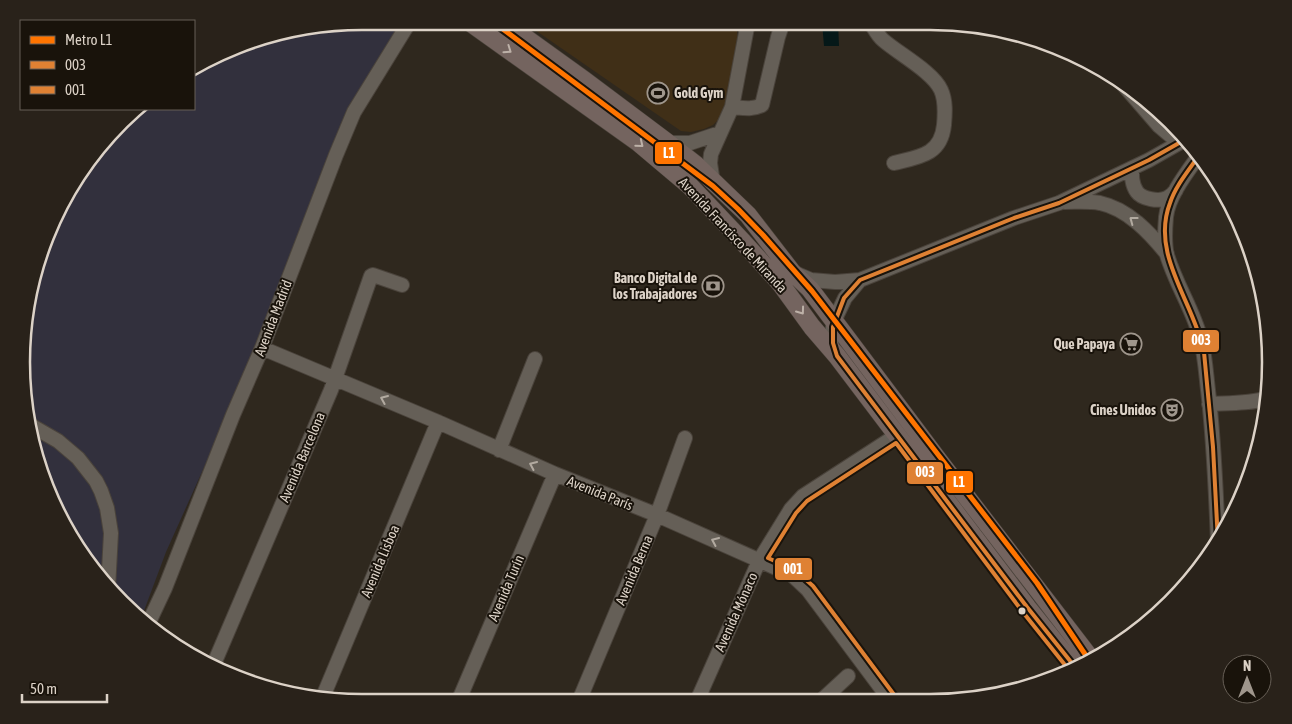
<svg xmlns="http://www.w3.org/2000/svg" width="1292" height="724" font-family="'Asap Condensed',sans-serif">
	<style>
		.built { fill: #402f17 }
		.industrial { fill: #32303d }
		.water { fill: #051818 }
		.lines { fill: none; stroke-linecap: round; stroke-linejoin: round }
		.minor-casing { stroke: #4a433b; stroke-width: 16 }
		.major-casing { stroke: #4a433b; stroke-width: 19 }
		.minor { stroke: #655f57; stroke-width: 14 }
		.major { stroke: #74645f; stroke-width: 18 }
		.bus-1-casing { stroke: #19130b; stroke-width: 8 }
		.bus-2-casing { stroke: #19130b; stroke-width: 8 }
		.bus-1 { stroke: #df8133; stroke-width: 4 }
		.bus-2 { stroke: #df8133; stroke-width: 4 }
		.metro-1-casing { stroke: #19130b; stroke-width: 9 }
		.metro-1 { stroke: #ff7400; stroke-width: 5 }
		.oneway { stroke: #bdb1a8 }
		.oneway2 { stroke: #b2aaa0 }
		.bus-dot { fill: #dcd2c7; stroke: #19130b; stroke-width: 2 }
		.labels { text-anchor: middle; stroke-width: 4; stroke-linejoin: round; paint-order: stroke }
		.poi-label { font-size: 14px; font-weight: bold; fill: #dcd2c7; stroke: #19130b; text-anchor: end }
		.street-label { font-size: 14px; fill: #dcd2c7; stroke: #19130b }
		.rim { fill: none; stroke: #dcd2c7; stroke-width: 2.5 }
		.line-badge { stroke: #19130b; stroke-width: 2 }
		.badge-label { font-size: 14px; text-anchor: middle; font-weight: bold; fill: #fff }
	</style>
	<rect width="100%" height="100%" fill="#2f281e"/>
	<path class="built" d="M522,21l215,1v17l-9,57 -9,23 -6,6 -9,4 -13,3 -10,-1z"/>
	<path class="industrial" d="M362,21h39l-25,46 -157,367 -53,118 -24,64 -36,-30 -59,-94 -25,-108 11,-110 46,-102 60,-63h55v-38l59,-32z"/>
	<path class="water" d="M822,22h16l1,24h-15z"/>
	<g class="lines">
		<g class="minor-casing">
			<path id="minor" d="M870,22c4,6 8,14 13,18 16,14 50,32 58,50 5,11 4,24 3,35 -3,30 -25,32 -50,38
				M1121,82l38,44 20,17
				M732,107c11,1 20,3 30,-2l16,-68 5,-15
				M668,143h22l30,-10
				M1200,154c-12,17 -32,42 -34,63 -1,12 -2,27 1,38 9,30 27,56 34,85 4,16 5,33 7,50 6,50 8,101 10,152
				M1133,168c-2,7 -1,17 4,24 5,7 22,10 30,6 4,-2 7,-5 9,-8
				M713,183l-3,-20 1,-9 21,-47 16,-85
				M1065,202c12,0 23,-1 35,1 28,6 50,30 67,51
				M797,274l14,6 24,2 25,-2 154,-62 45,-15 90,-43 30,-17 5,-6
				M262,348l176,74 117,52 102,41 135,60 16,15 82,110
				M835,352l-3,-5 -1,-8 3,-18 11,-23 15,-18
				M1209,404c20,-1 40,0 59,-6
				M32,426l26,15 20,17 18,23 5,10 6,17 4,25 -3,56
				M499,450l36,-91
				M149,622l16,-34 68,-173 29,-67 74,-193 18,-43 56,-91
				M213,666l118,-276 40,-114 2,-1 29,10
				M322,699l116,-277
				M822,700l26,-24
				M579,701l78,-186 28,-77
				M697,701l62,-140 32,-52 12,-13 94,-61
				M458,702l97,-228"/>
		</g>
		<g class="major-casing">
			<path id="major" d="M468,21l171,122 51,43 53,56 37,41 32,44 25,29 190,251 48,60
				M502,21l82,59 84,63 27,21 53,51 44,57 18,17 126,168 155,202"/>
		</g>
		<use href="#minor" class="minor"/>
		<use href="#major" class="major"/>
		<g class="bus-1-casing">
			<path id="bus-1" d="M1200,154c-11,16 -24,31 -30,49 -20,52 24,99 34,149l9,95 5,95
				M1075,667l-48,-60 -190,-251 -4,-13v-16l11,-29 16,-18 154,-62 45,-15 90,-43 30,-17 5,-6"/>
		</g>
		<g class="bus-2-casing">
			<path id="bus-2" d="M895,696l-82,-110 -18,-16 -27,-12 28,-45 11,-12 89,-58 126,168 47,59"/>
		</g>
		<use href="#bus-1" class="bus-1"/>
		<use href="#bus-2" class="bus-2"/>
		<g class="metro-1-casing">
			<path id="metro-1" d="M492,21l221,165 25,23 25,26 49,56 225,292 52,77"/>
		</g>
		<use href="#metro-1" class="metro-1"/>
	</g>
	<defs><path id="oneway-chevron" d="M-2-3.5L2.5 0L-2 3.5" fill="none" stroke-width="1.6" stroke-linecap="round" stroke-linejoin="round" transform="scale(1.25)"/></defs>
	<g class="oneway">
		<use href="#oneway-chevron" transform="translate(508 50) rotate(35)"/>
		<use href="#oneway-chevron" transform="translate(640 144) rotate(39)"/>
		<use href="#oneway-chevron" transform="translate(801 311) rotate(54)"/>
	</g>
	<g class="oneway2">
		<use href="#oneway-chevron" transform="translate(1133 220) rotate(-143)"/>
		<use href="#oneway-chevron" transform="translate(384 399) rotate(-157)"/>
		<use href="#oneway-chevron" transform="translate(533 465) rotate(-156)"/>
		<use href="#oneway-chevron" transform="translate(715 541) rotate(-156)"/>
	</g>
	<defs>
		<g id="stadium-ring" transform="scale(1.125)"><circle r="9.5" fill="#19130b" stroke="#9f968c" stroke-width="1.5"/><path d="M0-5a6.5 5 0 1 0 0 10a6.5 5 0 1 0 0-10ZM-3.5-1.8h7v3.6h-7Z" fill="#9f968c"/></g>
		<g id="bank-ring" transform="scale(1.125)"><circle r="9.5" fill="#19130b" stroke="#9f968c" stroke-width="1.5"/><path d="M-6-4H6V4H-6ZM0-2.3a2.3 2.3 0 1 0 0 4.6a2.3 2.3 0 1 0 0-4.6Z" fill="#9f968c"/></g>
		<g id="supermarket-ring" transform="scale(1.125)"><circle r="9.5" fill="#19130b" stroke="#9f968c" stroke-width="1.5"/><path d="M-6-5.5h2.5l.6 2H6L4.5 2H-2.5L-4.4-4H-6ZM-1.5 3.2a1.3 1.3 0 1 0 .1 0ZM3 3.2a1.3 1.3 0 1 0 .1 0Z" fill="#9f968c"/></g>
		<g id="theatre-ring" transform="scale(1.125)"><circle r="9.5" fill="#19130b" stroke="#9f968c" stroke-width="1.5"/><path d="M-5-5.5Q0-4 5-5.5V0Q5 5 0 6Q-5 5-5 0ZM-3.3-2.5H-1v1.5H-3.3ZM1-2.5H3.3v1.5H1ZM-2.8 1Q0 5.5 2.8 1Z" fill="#9f968c"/></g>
	</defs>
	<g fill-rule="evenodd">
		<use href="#stadium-ring" x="658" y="93"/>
		<use href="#bank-ring" x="713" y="286"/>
		<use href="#supermarket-ring" x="1131" y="344"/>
		<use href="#theatre-ring" x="1172" y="410"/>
	</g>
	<circle class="bus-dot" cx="1022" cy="611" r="4.5"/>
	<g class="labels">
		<g class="poi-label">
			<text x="674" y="98" text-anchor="start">Gold Gym</text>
			<text x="697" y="283">Banco Digital de<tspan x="697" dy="16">los Trabajadores</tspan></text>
			<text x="1115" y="349">Que Papaya</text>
			<text x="1156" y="415">Cines Unidos</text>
		</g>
		<g class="street-label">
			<text transform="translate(733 235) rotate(47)" y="5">Avenida Francisco de Miranda</text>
			<text transform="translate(273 318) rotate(-69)" y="5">Avenida Madrid</text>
			<text transform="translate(302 457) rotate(-67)" y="5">Avenida Barcelona</text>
			<text transform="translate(600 493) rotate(22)" y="5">Avenida París</text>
			<text transform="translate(380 561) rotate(-67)" y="5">Avenida Lisboa</text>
			<text transform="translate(634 570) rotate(-67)" y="5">Avenida Berna</text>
			<text transform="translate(506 588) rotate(-67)" y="5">Avenida Turín</text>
			<text transform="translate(736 612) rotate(-66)" y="5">Avenida Mónaco</text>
		</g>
	</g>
	<path d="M0 0H1292V724H0ZM362 30H930A332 332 0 0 1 1262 362V362A332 332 0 0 1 930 694H362A332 332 0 0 1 30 362V362A332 332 0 0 1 362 30Z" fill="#29221a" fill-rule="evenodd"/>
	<path class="rim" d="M362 30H930A332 332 0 0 1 1262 362V362A332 332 0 0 1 930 694H362A332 332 0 0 1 30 362V362A332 332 0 0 1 362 30Z"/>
	<g class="line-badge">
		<rect x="654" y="141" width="29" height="24" rx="5" fill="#ff7400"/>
		<rect x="1182" y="329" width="38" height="24" rx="5" fill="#df8133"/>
		<rect x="906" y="461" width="38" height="24" rx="5" fill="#df8133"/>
		<rect x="945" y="470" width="29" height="24" rx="5" fill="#ff7400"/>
		<rect x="774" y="557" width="39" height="24" rx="5" fill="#df8133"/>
	</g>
	<g class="badge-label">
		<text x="669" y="158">L1</text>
		<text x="1201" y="345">003</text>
		<text x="925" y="477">003</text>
		<text x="959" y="487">L1</text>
		<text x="793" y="574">001</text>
	</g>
	<rect x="20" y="20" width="175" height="90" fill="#19130b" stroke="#675f56"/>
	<rect x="30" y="36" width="25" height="8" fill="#ff7400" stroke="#675f56"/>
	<text x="65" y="45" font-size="15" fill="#dcd2c7">Metro L1</text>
	<rect x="30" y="61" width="25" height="8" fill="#df8133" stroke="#675f56"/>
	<text x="65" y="70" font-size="15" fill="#dcd2c7">003</text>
	<rect x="30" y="86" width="25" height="8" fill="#df8133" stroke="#675f56"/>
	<text x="65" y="95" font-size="15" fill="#dcd2c7">001</text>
	<g transform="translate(1247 679)"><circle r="24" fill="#19130b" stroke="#675f56"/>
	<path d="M0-4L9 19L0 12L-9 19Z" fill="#9f968c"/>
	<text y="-8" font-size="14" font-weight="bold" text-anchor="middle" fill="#dcd2c7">N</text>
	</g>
	<path d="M22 694v8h85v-8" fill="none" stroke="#dcd2c7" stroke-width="2.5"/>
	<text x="30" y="694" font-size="15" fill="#dcd2c7" stroke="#19130b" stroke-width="4" paint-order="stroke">50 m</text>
</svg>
